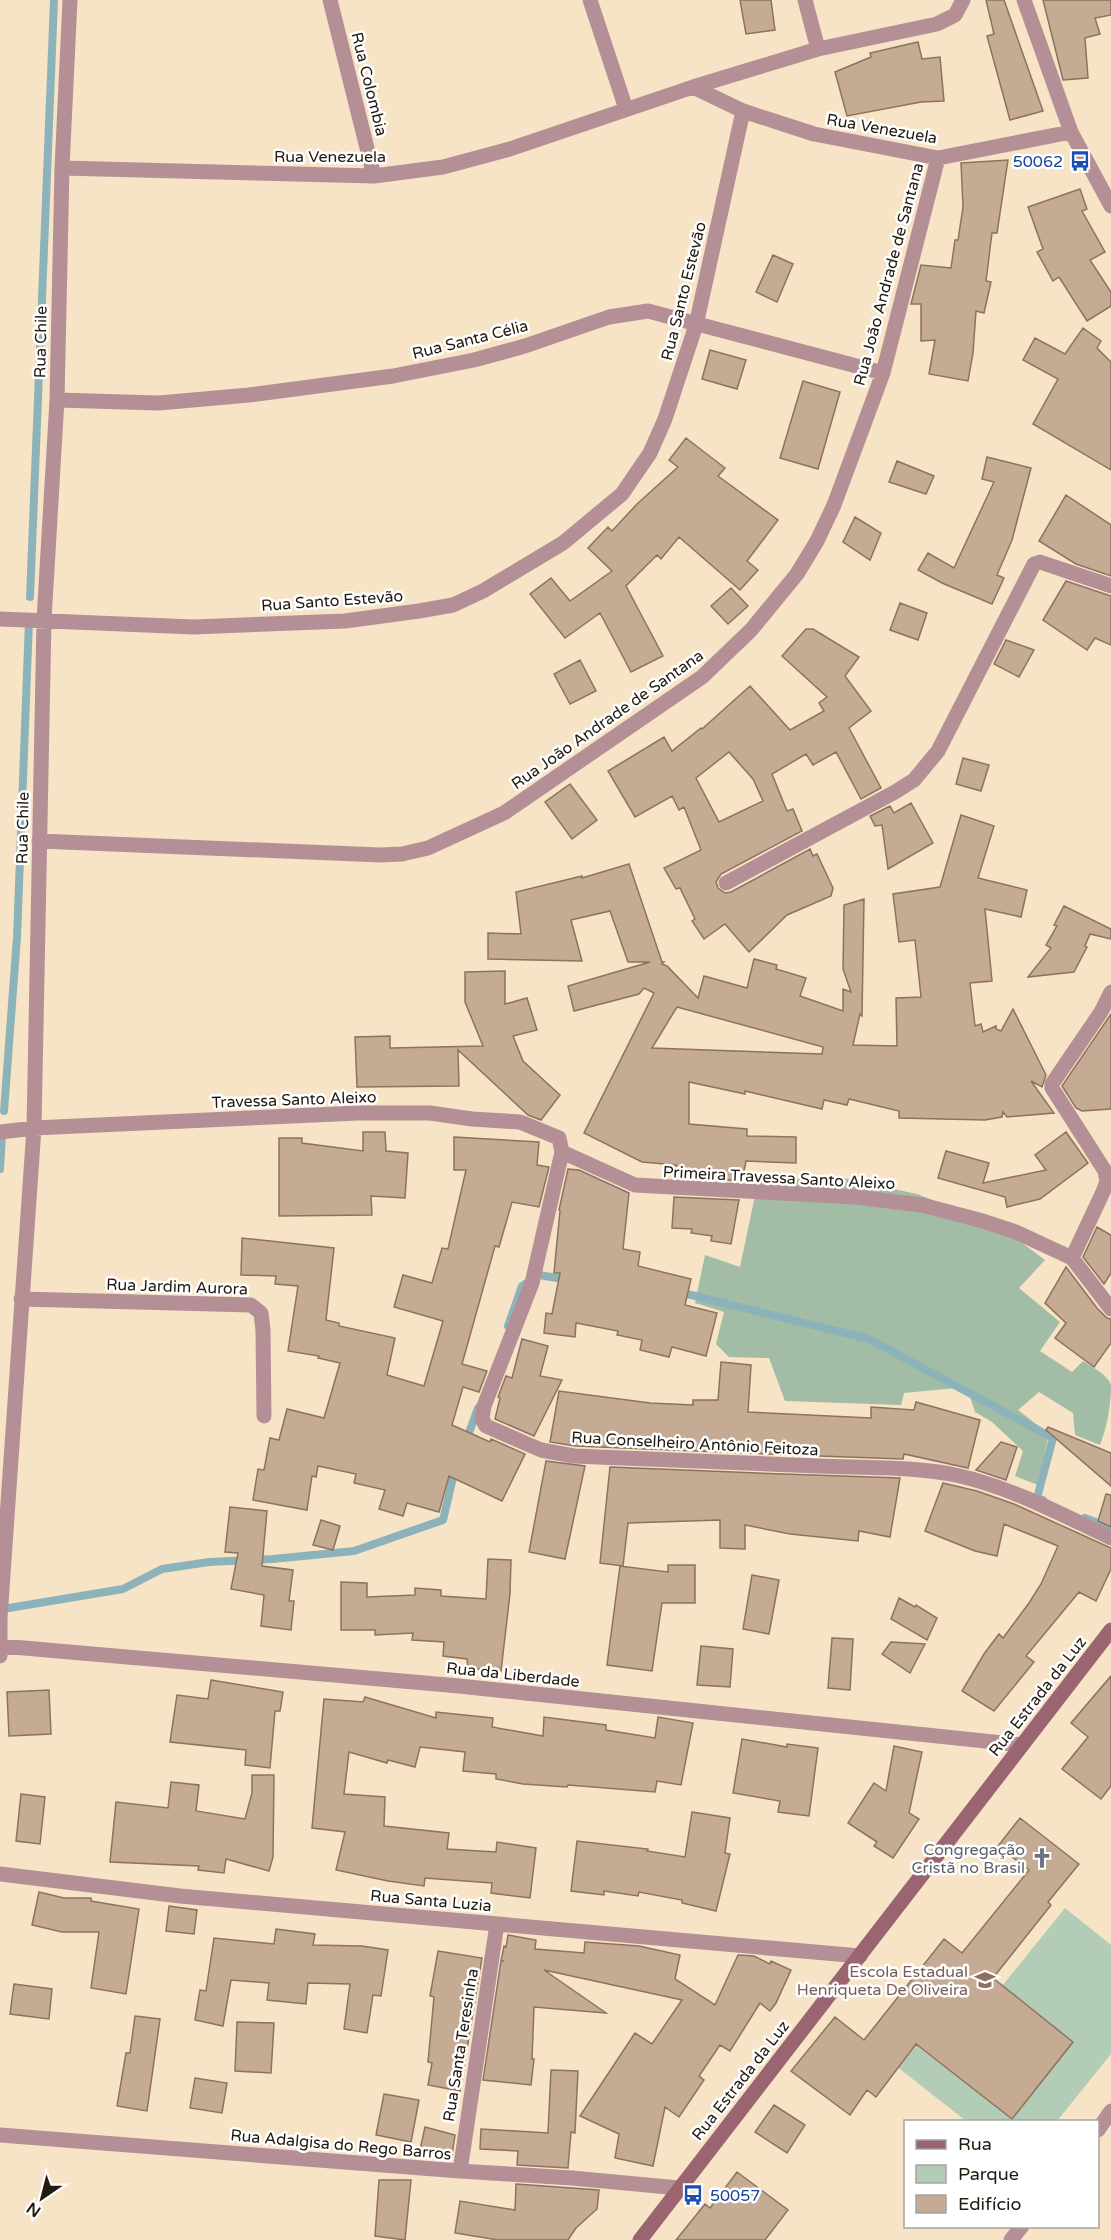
<svg xmlns="http://www.w3.org/2000/svg" width="1111" height="2240" font-family="'Varela Round',sans-serif">
	<style>
		.green { fill: #b2ccb6 }
		.forest { fill: #a2bca5 }
		.lines { fill: none; stroke-linecap: round; stroke-linejoin: round }
		.stream { stroke: #8db3ba; stroke-width: 8 }
		.building { fill: #c5aa94; stroke: #8c735e; stroke-width: 1.5; fill-rule: evenodd }
		.street { stroke: #b58f96; stroke-width: 15 }
		.secondary { stroke: #9a6570; stroke-width: 15 }
		.labels { text-anchor: middle; stroke-width: 5; stroke-linejoin: round; paint-order: stroke }
		.street-label { font-size: 16px; fill: #211a0f; stroke: #fff }
		.transit-label { font-size: 16px; fill: #164399; stroke: #fff; text-anchor: end }
		.worship-label { font-size: 16px; fill: #5b616d; stroke: #fff; text-anchor: end }
		.education-label { font-size: 16px; fill: #785e54; stroke: #fff; text-anchor: end }
	</style>
	<rect width="100%" height="100%" fill="#f7e4c7"/>
	<path class="green" d="M1065,1908l46,37v109l-54,67h-91l-103,-81 18,-22 131,101 61,-77 -71,-56z"/>
	<path class="forest" d="M838,1177l79,17 82,32 46,34 -26,28 41,34 -20,29 32,21 11,-11c9,6 25,14 28,24 0,20 -4,42 -11,60l-25,-10 -2,-22 -34,-21 -21,18 31,24 -11,51 -23,-9 8,-25 -31,-29 -17,-10 -8,-25 -63,6 -3,12 -116,-4 -16,-43 -40,-1 -13,-13 8,-32 -29,-9 10,-48 35,12 18,-86z"/>
	<g class="lines">
		<path class="stream" d="M30,597l24,-597
			M4,1111l13,-174 12,-316
			M0,1169l2,-34
			M679,1292l190,47 184,99 -16,60 6,2
			M508,1326l14,-40 17,-11 30,5
			M466,1441l12,-33
			M1085,1518l26,10
			M9,1608l114,-19 39,-20 47,-7 64,-3 81,-8 89,-31 12,-51"/>
	</g>
	<path class="building" d="M740,0h31l4,30 -29,4z
		M986,0h18l39,111 -33,9 -23,-84 7,-2z
		M1043,0h68v15l-16,3 5,16 -15,4 3,40 -25,2z
		M918,42l4,17 18,-2 4,44 -23,1 -74,14 -12,-44 36,-15 -1,-4z
		M1008,160l-11,73h-5l-6,48 5,1 -7,31 -8,-2 -3,42 -5,28 -39,-7 6,-34 -14,1v-37h-10l10,-39 30,3 4,-28h3l5,-33 -2,-44z
		M1080,189l7,20 -5,2 23,41 -15,8 21,32v14l-24,15 -28,-44 -6,4 -16,-29 6,-3 -15,-42z
		M773,255l20,9 -16,38 -21,-10z
		M1083,328l18,13 -4,7 14,14v108l-78,-46 25,-45 -35,-19 12,-22 30,16z
		M710,350l36,10 -9,29 -35,-10z
		M803,381l37,11 -22,77 -38,-11z
		M686,438l39,30 -7,8 60,44 -31,41 11,9 -18,20 -61,-53 -18,22 -4,-4 -31,31 37,70 -32,16 -31,-59 -35,25 -35,-44 21,-16 19,23 42,-30 -24,-23 20,-21 4,4 25,-27 41,-37 -9,-7z
		M987,457l44,11 -19,72 -15,35 7,3 -12,26 -50,-21 -24,-13 10,-17 26,15 40,-86 -12,-3z
		M897,461l37,15 -8,18 -37,-12z
		M1066,495l45,30v51l-35,-12 -37,-23z
		M855,517l26,16 -11,27 -27,-18z
		M1066,581l45,15v49l-16,-7 -8,12 -44,-30z
		M731,588l17,18 -20,18 -17,-18z
		M900,603l27,10 -9,27 -28,-10z
		M806,629h7l46,28 -14,19 26,35 -22,17 32,60 -20,11 -25,-47 -23,13 -7,-11 -34,20 15,37 6,-2 9,22 -81,43 -5,8 2,6 7,5 6,-1 79,-43 3,7 4,-2 16,34 -2,8 -44,19 -38,37 -24,-28 -21,15 -12,-18 3,-2 -15,-31 -4,1 -12,-21 37,-18 -17,-43 -5,3 -7,-14 -37,21 -27,-46 56,-34 8,14 29,-23 1,1 48,-43 40,44 34,-19 -5,-8 8,-6 -45,-41zM729,752l24,27 10,22 -44,21 -23,-44z
		M1006,640l28,10 -15,27 -25,-13z
		M580,660l16,31 -26,13 -16,-30z
		M963,758l26,7 -8,26 -25,-7z
		M570,784l27,36 -25,19 -27,-37z
		M911,803l22,40 -45,26 -6,-44 -7,1 -5,-10 20,-10 4,7z
		M961,815l33,11 -16,52 49,12 -6,27 -36,-8 7,72 -22,2 5,43 6,-2 2,8 13,-6v3l5,2 12,-22 33,66 -4,12 -11,-6 23,32 -47,4 -4,-5 -1,5 -17,3 -86,-2v-7l-50,-12 -2,6 -23,-5 -2,9 -77,-18v3l-56,-12v42l58,5v7l49,1v26l-50,-2 -4,20 -67,-4 1,-12 -34,-3 -58,-29 70,-140 -10,-5 -5,6 -65,17 -6,-25 82,-24h-22l-18,-51 -39,9 11,41 -94,-2v-26l33,1 -5,-42 66,-16v2l47,-14 33,98h2l-2,2 5,2 31,32 6,-22 43,12 7,-29 23,6 -1,4 30,9 -6,18 43,15v-22l8,3 -8,-23 1,-64 20,-6 -2,117 -2,-2 -7,31 44,1 -1,-48 25,-1 -6,-57 -16,2 -6,-48 47,-7zM677,1007l146,40 -1,7 -170,-6z
		M1064,906l47,23v10l-21,-5 -5,12 2,1 -13,25 -46,5 23,-29 -5,-3 11,-19 -3,-1z
		M505,971v33l22,-6 10,32 -24,6 10,25 37,34 -19,25 -13,-5 -70,-65 1,36 -102,1 -2,-50 35,-1v12l93,-2 -18,-44v-30z
		M1111,1014v95l-29,2 -6,-3 -14,-22z
		M363,1132h22l1,19 22,2 -3,45 -34,-2 1,19 -93,1v-78h23v5l61,8z
		M1066,1132l22,31 -48,36 -33,8 -2,-10 -67,-19 8,-27 43,12 -6,20 63,-13 -11,-15z
		M454,1137l85,5 -2,23 12,2 -10,40 -27,-5 -13,45 -4,-1 -33,118 25,7 -8,21 -16,-5 -11,38 38,17 1,-3 34,15 -23,47 -53,-25 -10,36 -32,-9 -4,13 -24,-7 6,-19 -31,-7 2,-9 -38,-8 -2,11 -4,-1 -5,34 -54,-10 5,-31 6,1 6,-32 9,2 8,-31 37,9 16,-55 -22,-5 1,-2 -31,-5 10,-65 -23,-2 1,-8 -35,-1 1,-37 92,10 -8,72 13,3v3l56,12 -8,37 37,11 19,-65 -49,-14 9,-32 29,8 10,-35 6,1 18,-79h-12z
		M568,1169l11,1 50,23 -6,56 17,3 -2,14 53,13 -6,26 32,8 -11,43 -34,-9 -3,10 -29,-7 2,-10 -25,-5 1,-4 -42,-8 -1,14 -31,-4 2,-20 6,1 8,-41h-6l6,-62 -1,-1z
		M674,1197l65,3 -8,44 -20,-3 1,-5 -21,-3 1,-4 -20,-1z
		M1097,1227l14,8v38l-7,11 -21,-27z
		M1066,1267l31,41 10,10 4,1v24l-17,24 -39,-29 11,-15 -21,-20z
		M522,1339l26,7 -8,30 22,4 -28,56 -39,-17 5,-21 -2,-1 8,-21 6,2z
		M721,1362l30,3 -3,47 123,6v-11l43,3 2,-8 64,18 -12,48 -64,-14 -1,5 -84,-3 -244,-10 -25,-4 9,-51 91,12 43,2v-5h25z
		M1048,1427l63,26v33l-65,-56z
		M1001,1442l16,5 -11,33 -30,-10z
		M546,1461l39,5 -20,93 -36,-7z
		M610,1467l148,6 142,5 -10,59 -31,-6 -1,10 -68,-7 -45,-9v24l-25,-1v-28l-92,3 -5,43 -23,-3z
		M943,1483l34,8 37,13 97,44v21l-15,32 -17,-9 -53,64 8,6 -40,49 -32,-20 22,-37 15,-20 4,4 26,-35 12,-19 17,-38 -54,-22 -7,32 -22,-5 -50,-20z
		M1106,1494l5,1v32l-13,-6z
		M230,1507l37,4 -5,55 31,4 -4,31h5l-3,29 -30,-4 3,-31 -33,-6 7,-36 -13,-1z
		M321,1520l19,6 -7,24 -20,-5z
		M488,1559l23,1 -1,34 -9,77 -33,-3 -1,-9 -24,-3 1,-14 -32,-2 1,-7 -38,2v-5h-34v-48l26,1v14l48,-2v-7l26,2v6l45,3z
		M668,1565h27v38h-33l-10,68 -45,-6 13,-99 48,6z
		M752,1575l27,5 -10,54 -26,-5z
		M899,1598l16,9 1,-2 21,13 -10,22 -36,-21z
		M832,1638l21,1 -3,51 -22,-2z
		M891,1642l34,2 -15,29 -28,-19z
		M701,1646l32,3 -3,38 -33,-2z
		M1111,1676v110l-10,13 -39,-30 26,-32 -17,-14z
		M211,1680l72,12 -3,19h-5l-5,57 -25,-3 1,-15 -76,-8 7,-47 31,4z
		M49,1690l2,44 -42,2 -2,-44z
		M365,1697l71,21v-6l57,6 -1,9 51,9 1,-19 62,8v5l49,8 3,-21 35,6 -12,62 -24,-4 -2,11 -87,-7 -1,2 -44,-3 -27,-5v-5l-33,-3 2,-19 -45,-5 -5,20 -27,-7 -1,3 -38,-11 -5,42 41,3 -1,29 65,7 -2,16 49,3 1,-10 39,6 -6,50 -39,-5 1,-10 -67,-5 -1,8 -36,-5 -52,-11 9,-38 -33,-4 12,-129 39,3z
		M742,1739l45,8v-3l31,4 -9,68 -31,-4 2,-11 -47,-8z
		M894,1746l28,6 -13,61 10,6 -26,39 -19,-12 3,-4 -29,-19 26,-40 12,8z
		M252,1775h22l-1,82 -4,14 -43,-12 -2,14 -26,-3 1,-4 -89,-4 6,-60 52,6 3,-26 28,3 -3,26 49,8 7,-26z
		M21,1794l24,3 -5,47 -24,-3z
		M692,1812l38,6 -5,35 5,1 -14,57 -34,-8v-3l-43,-8 -1,4 -34,-5v4l-33,-4 6,-50 71,8 -1,2 38,6z
		M1020,1818l59,46 -31,38 3,3 -58,73 80,64 -61,77 -96,-75 -40,53 -9,-7 -17,25 -59,-44 44,-54 29,23 80,-101 18,14 67,-83 -31,-24z
		M39,1892l25,6h27v3l48,8 -13,85 -35,-6 8,-56h-37l-30,-7z
		M169,1906l28,4 -3,24 -28,-3z
		M276,1929l39,5 -2,11 49,1 26,4 -7,46 -8,-1 -6,38 -23,-4 6,-45 -42,-1 -2,21 -39,-4 2,-17 -38,-3 -8,46 -28,-6 5,-30 6,1 8,-53 60,6z
		M508,1935l28,5 -1,9 49,4 1,-11 54,4 41,9 -5,24 40,26 23,-50 16,1 16,8 1,-3 20,9 -15,33 -6,8 -10,-8 -30,48 -10,-6 -21,31 5,4 -25,37 -14,-10 -12,59 -38,-8 4,-24 -39,-18 55,-83 17,11 30,-44 -138,-30 62,43 -72,-6 -2,52h2l-3,26 -48,-5 18,-119h3h-3l3,-15 2,1z
		M438,1951l44,7 -22,133 -32,-6 4,-22 -4,-1 6,-65 -4,-1z
		M14,1984l38,5 -3,30 -39,-5z
		M135,2016l25,3 -13,92 -30,-5 9,-53h4z
		M237,2022l37,1 -3,50 -36,-2z
		M551,2070l27,1 -3,62 -4,-1 -3,36 -51,-3 1,-14 -38,-2 1,-20 67,4z
		M195,2078l32,5 -5,30 -32,-5z
		M384,2094l35,6 -8,42 -35,-7z
		M774,2105l31,20 -18,28 -32,-21z
		M425,2127l30,8 -3,20 -32,-5z
		M737,2172l51,38 -23,30h-89l29,-36 5,4z
		M379,2180h32l-6,60 -30,-4z
		M516,2184l83,6 -2,19 -21,19 -8,12h-70l-43,-7 5,-32 55,9z"/>
	<g class="lines">
		<path class="street" d="M330,0l44,176
			M590,0l36,109
			M805,0l13,49
			M1024,0l47,132 40,74
			M693,87l50,24 71,23 124,24 133,-26
			M62,168l312,8 69,-9 67,-18 183,-62 125,-38 119,-25 18,-9 8,-15
			M57,400l102,3 90,-8 144,-19 81,-16 51,-14 84,-29 39,-6 235,62
			M0,619l194,8 151,-6 74,-10 34,-6 30,-14 80,-48 59,-49 28,-41 15,-34 31,-94 47,-214
			M39,841l341,14 22,-1 26,-6 76,-35 198,-136 49,-47 46,-56 20,-33 17,-36 49,-132 55,-215
			M726,883l169,-91 19,-12 24,-29 96,-187 6,-2 71,24
			M0,1132l34,-4 324,-15h72l42,6 48,3 39,16 3,14 -30,131 -48,123 -2,13 4,7 55,24 33,6c82,4 164,7 245,10 45,2 97,0 141,10 52,12 103,39 151,62
			M562,1152l73,33 220,12 67,8 61,16 33,11 56,26 39,51
			M1072,1258l31,-66 4,-11 -2,-10 -53,-83v-4l49,-72 10,-20
			M21,1299l230,6 10,8 2,17 1,86
			M1,1646l458,40 563,59
			M0,1656v-38l34,-490 10,-508 13,-220 5,-232 8,-168
			M0,1874l180,22 680,60
			M1098,2130l13,-19
			M0,2135l460,36 112,7 107,10
			M460,2171l37,-247
			M1011,2240l11,-14"/>
		<path class="secondary" d="M640,2240l471,-610"/>
	</g>
	<defs>
		<g id="bus-bare" transform="scale(1.62)"><path d="M-5-6H5V4H4V6H2V4H-2V6H-4V4H-5ZM-3.5-4V0h7V-4ZM-3.5 1.2v1.5H-2V1.2ZM2 1.2v1.5H3.5V1.2Z" fill="#1a4fb4" stroke="#fff" stroke-width="2.5" paint-order="stroke"/></g>
		<g id="church-bare" transform="scale(1.62)"><path d="M-1.2-6h2.4v3.5h3.3v2.4h-3.3V6h-2.4V-.1h-3.3v-2.4h3.3Z" fill="#6b7280" stroke="#fff" stroke-width="2.5" paint-order="stroke"/></g>
		<g id="school-bare" transform="scale(1.62)"><path d="M0-5L7-2L0 1L-7-2ZM-4 1L0 2.5L4 1V4Q0 6-4 4Z" fill="#8d6e63" stroke="#fff" stroke-width="2.5" paint-order="stroke"/></g>
	</defs>
	<g fill-rule="evenodd">
		<use href="#bus-bare" x="1080" y="161"/>
		<use href="#church-bare" x="1042" y="1858"/>
		<use href="#school-bare" x="985" y="1980"/>
		<use href="#bus-bare" x="693" y="2195"/>
	</g>
	<g class="labels">
		<g class="street-label">
			<text transform="translate(370 84) rotate(76)" y="6">Rua Colombia</text>
			<text transform="translate(882 128) rotate(10)" y="6">Rua Venezuela</text>
			<text x="330" y="162">Rua Venezuela</text>
			<text transform="translate(888 274) rotate(-75)" y="6">Rua João Andrade de Santana</text>
			<text transform="translate(683 291) rotate(-76)" y="6">Rua Santo Estevão</text>
			<text transform="translate(470 339) rotate(-14)" y="6">Rua Santa Célia</text>
			<text transform="translate(40 342) rotate(-89)" y="6">Rua Chile</text>
			<text transform="translate(332 600) rotate(-4)" y="6">Rua Santo Estevão</text>
			<text transform="translate(607 719) rotate(-35)" y="6">Rua João Andrade de Santana</text>
			<text transform="translate(22 828) rotate(-89)" y="6">Rua Chile</text>
			<text transform="translate(294 1099) rotate(-2)" y="6">Travessa Santo Aleixo</text>
			<text transform="translate(779 1177) rotate(3)" y="6">Primeira Travessa Santo Aleixo</text>
			<text transform="translate(177 1286) rotate(2)" y="6">Rua Jardim Aurora</text>
			<text transform="translate(695 1443) rotate(3)" y="6">Rua Conselheiro Antônio Feitoza</text>
			<text transform="translate(513 1674) rotate(6)" y="6">Rua da Liberdade</text>
			<text transform="translate(1037 1696) rotate(-52)" y="6">Rua Estrada da Luz</text>
			<text transform="translate(431 1900) rotate(5)" y="6">Rua Santa Luzia</text>
			<text transform="translate(460 2045) rotate(-81)" y="6">Rua Santa Teresinha</text>
			<text transform="translate(740 2080) rotate(-52)" y="6">Rua Estrada da Luz</text>
			<text transform="translate(341 2144) rotate(5)" y="6">Rua Adalgisa do Rego Barros</text>
		</g>
		<g class="transit-label">
			<text x="1063" y="167">50062</text>
			<text x="710" y="2201" text-anchor="start">50057</text>
		</g>
		<g class="worship-label">
			<text x="1025" y="1855">Congregação<tspan x="1025" dy="18">Cristã no Brasil</tspan></text>
		</g>
		<g class="education-label">
			<text x="968" y="1977">Escola Estadual<tspan x="968" dy="18">Henriqueta De Oliveira</tspan></text>
		</g>
	</g>
	<rect x="904" y="2120" width="195" height="108" fill="#ffffff" stroke="#a6a39f" stroke-width="1.5"/>
	<rect x="916" y="2140" width="30" height="9" fill="#9a6570" stroke="#a6a39f" stroke-width="1.5"/>
	<text x="958" y="2150" font-size="18" fill="#211a0f">Rua</text>
	<rect x="916" y="2165" width="30" height="18" fill="#b2ccb6" stroke="#a6a39f" stroke-width="1.5"/>
	<text x="958" y="2180" font-size="18" fill="#211a0f">Parque</text>
	<rect x="916" y="2195" width="30" height="18" fill="#c5aa94" stroke="#a6a39f" stroke-width="1.5"/>
	<text x="958" y="2210" font-size="18" fill="#211a0f">Edifício</text>
	<g transform="translate(42 2198) rotate(215)" stroke="#ffffff" stroke-width="4.5" paint-order="stroke">
	<path d="M0-4.5L10 22L0 15L-10 22Z" fill="#211a0f"/>
	<text y="-9" font-size="16" font-weight="bold" text-anchor="middle" fill="#211a0f">N</text>
	</g>
</svg>
